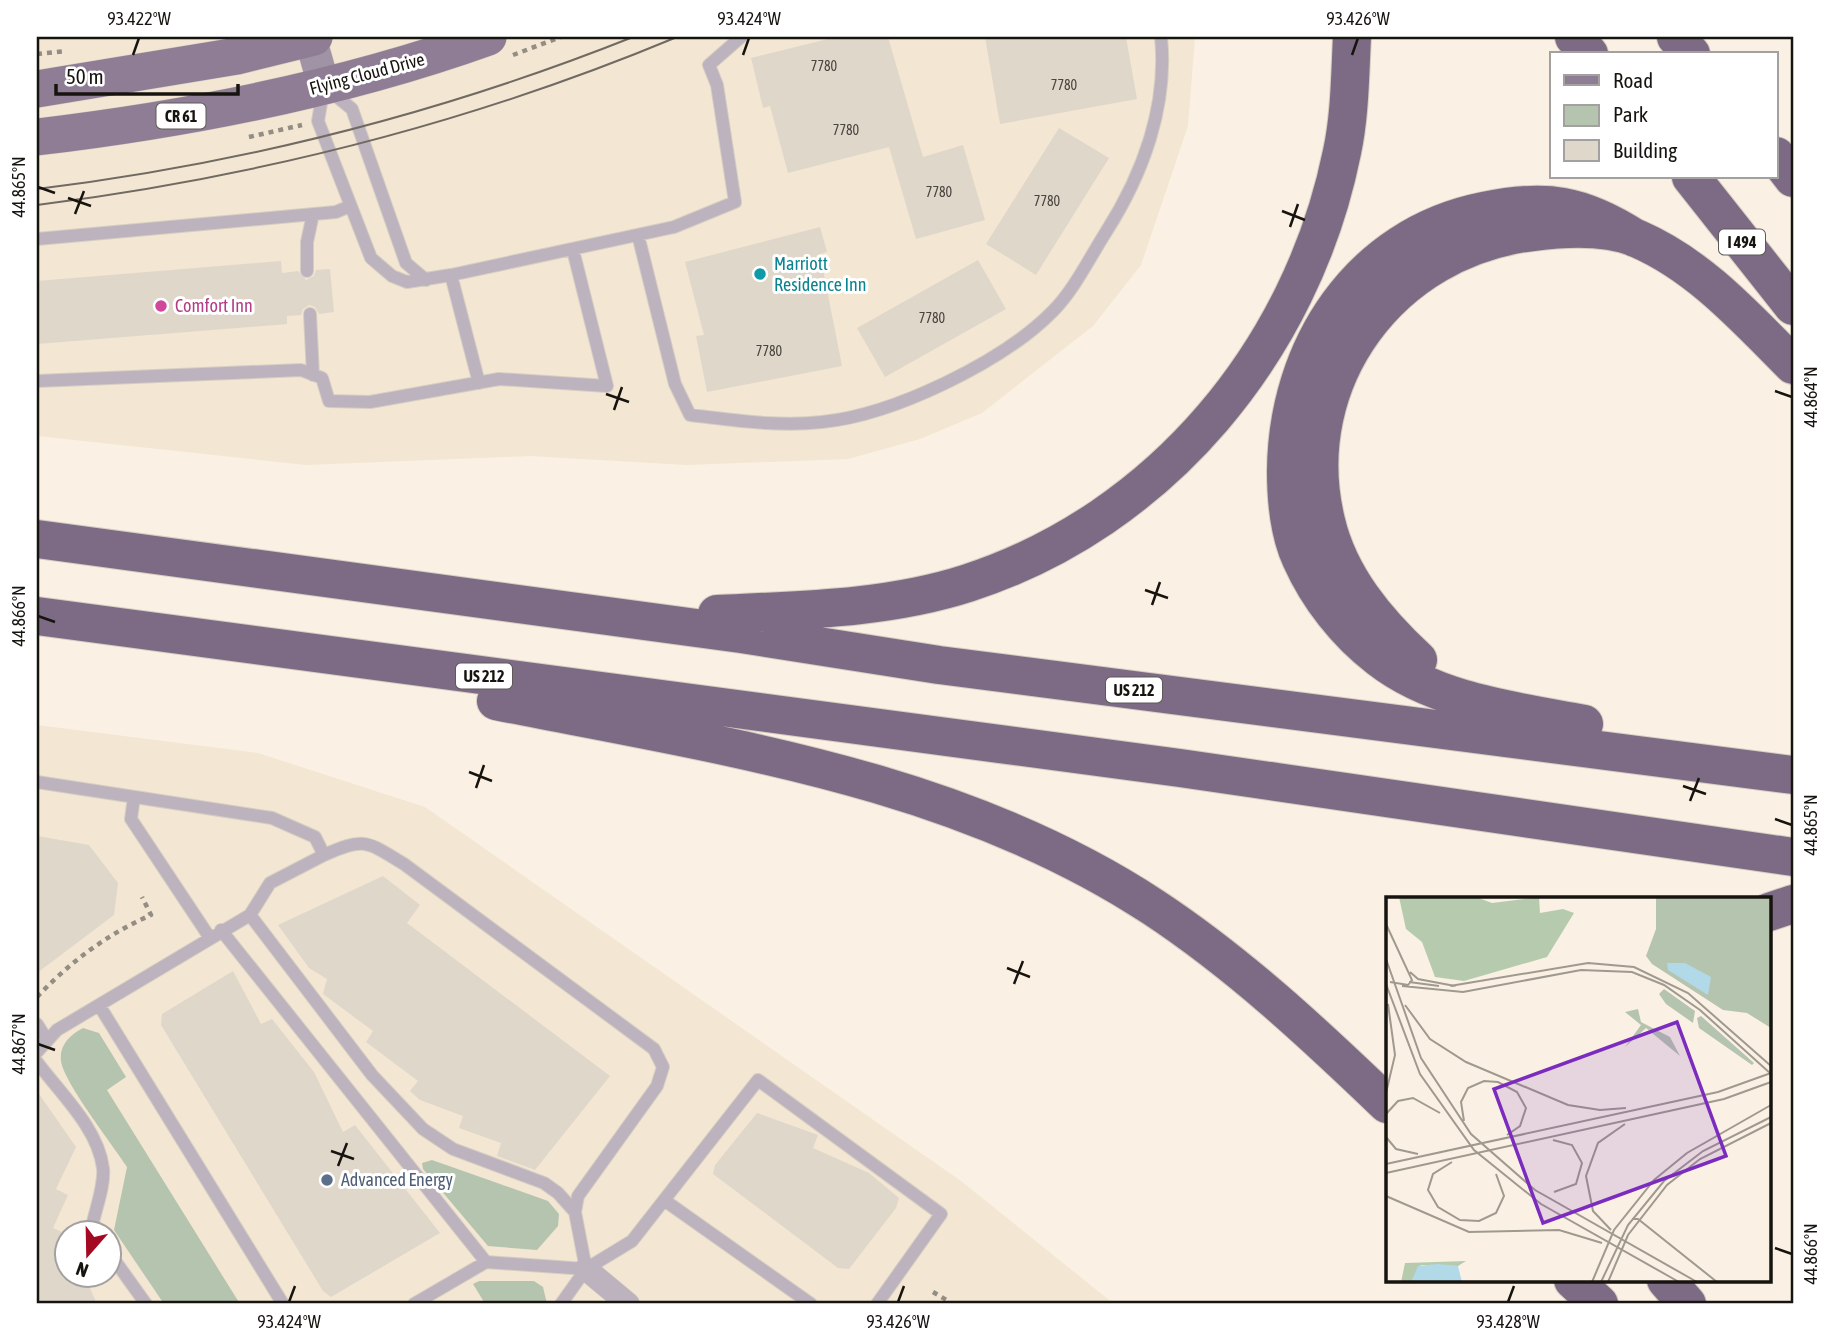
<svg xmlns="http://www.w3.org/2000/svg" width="1830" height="1341" font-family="'Asap Condensed',sans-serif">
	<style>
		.built { fill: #f3e6d2; fill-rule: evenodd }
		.green { fill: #b5c4af }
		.building { fill: #e0d7cb }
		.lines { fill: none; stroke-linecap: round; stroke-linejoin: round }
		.lane-casing { stroke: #d6cec2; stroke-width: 14 }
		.street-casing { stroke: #d6cec2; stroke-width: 24 }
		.secondary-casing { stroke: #d6cec2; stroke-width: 33 }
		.primary-casing { stroke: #d6cec2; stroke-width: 38 }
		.highway-casing { stroke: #d6cec2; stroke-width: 40 }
		.path { stroke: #938d84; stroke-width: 4.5; stroke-dasharray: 5 5; stroke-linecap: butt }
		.lane { stroke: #bcb3bf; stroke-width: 12 }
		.street { stroke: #bcb3bf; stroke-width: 23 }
		.secondary { stroke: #a193a6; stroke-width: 32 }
		.primary { stroke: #8e7d94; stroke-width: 37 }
		.highway { stroke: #7d6a84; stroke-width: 38 }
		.tram { stroke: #706a63; stroke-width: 2 }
		.ticks { fill: none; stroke: #171410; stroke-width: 2.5 }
		.culture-dot { fill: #0f9aa8; stroke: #fff; stroke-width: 2.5 }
		.hotel-dot { fill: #d1479c; stroke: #fff; stroke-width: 2.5 }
		.service-dot { fill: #5c6f8a; stroke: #fff; stroke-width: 2.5 }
		.labels { text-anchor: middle; stroke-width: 6; stroke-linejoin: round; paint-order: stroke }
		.number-label { font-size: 14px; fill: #49453f }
		.shield { fill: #fff; stroke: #5d5a58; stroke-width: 2 }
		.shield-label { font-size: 16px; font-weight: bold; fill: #171410 }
		.street-label { font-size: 18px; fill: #171410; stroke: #fff }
		.culture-label { font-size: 18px; fill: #0d838f; stroke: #fff; text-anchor: start }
		.hotel-label { font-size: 18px; fill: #b23c85; stroke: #fff; text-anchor: start }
		.service-label { font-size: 18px; fill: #4e5e75; stroke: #fff; text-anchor: start }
		.inset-road { fill: none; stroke: #9f998f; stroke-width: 2 }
		.view { fill: #7b2cbf; fill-opacity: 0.15; stroke: #7b2cbf; stroke-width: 3.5 }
		.inset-edge { fill: none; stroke: #171410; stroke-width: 3.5 }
		.neatline { fill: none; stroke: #171410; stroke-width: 2.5 }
		.ticks-label { font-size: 18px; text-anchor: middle; fill: #171410 }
	</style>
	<rect width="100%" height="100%" fill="#faf1e4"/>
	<path class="built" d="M37,37h1158l-7,89 -47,139 -48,61 -111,87 -62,26 -72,20 -162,6 -155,-9 -225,9 -269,-29z
		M37,725l221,28 167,54 536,374 153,123h-1077zM66,1232h42v42h-42z"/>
	<path class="green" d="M83,1028l16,5 27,44 -19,13 133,214h-76l-50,-74 13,-63c-14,-22 -63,-84 -66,-106 -2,-16 9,-26 22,-33z
		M432,1160l116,41 11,13 -1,12 -21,24 -49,-4 -65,-77 -1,-6z
		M479,1281h55l9,6 4,17h-66l3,-2 -11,-18z"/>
	<path class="building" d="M836,37h52l35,120 40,-12 22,75 -69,19 -27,-92 -101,26 -18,-67 -7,2 -12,-50z
		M985,37h141l11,62 -137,25z
		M1059,128l50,30 -73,117 -50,-31z
		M820,227l7,25 -7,2 22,112 -135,26 -11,-56 8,-1 -19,-73z
		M978,260l28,49 -121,68 -28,-49z
		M281,261l1,12 16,-2 8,9 8,-4 2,-6 14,-1 4,43 -15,2 -4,-7 -6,-2 -6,4 -2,6 -14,1v8l-250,20v-63z
		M37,836l52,9 29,38 -4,32 -77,58z
		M383,876l37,29 -13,18 203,153 -75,94 -38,-14 4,-13 -42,-15 4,-12 -43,-16 -10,-9 8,-10 -52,-39 7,-11 -50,-37 4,-15 -18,-11 -31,-43z
		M233,971l28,53 11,-5 42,53 29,60 12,-7 85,108 -109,64 -8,-6 -162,-266 1,-11z
		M37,1091l39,56 -20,42 12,6 -15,33 13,6v41h18l13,29h-60z
		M757,1113l61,22 -5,13 56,25 30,25 -3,10 -47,61 -11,-1 -125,-94 2,-9z"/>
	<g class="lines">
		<g class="lane-casing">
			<path id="lane" d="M638,235l37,149 15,31c44,5 88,12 132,7 71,-7 181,-60 231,-111 21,-21 37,-54 53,-79 37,-58 62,-126 55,-195
				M37,239l299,-27 14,-6
				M307,271v-29l6,-28
				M451,275l28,108
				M426,280l-20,-17 -54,-154 -28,-23 -6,35 53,137 21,18 15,6 44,-7 223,-48 61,-25 -18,-117 -8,-20 32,-28
				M310,314l3,61
				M37,381l264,-11 21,8 7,23 41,1 129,-23 108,7 -34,-136
				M37,782l235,36 43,19 9,18c41,-18 42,-14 80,9l250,185 9,18 -6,19 -79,110 -3,16 11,57
				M134,797l-3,22 79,119
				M250,915l122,160 51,54 30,20 91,34 14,10 17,19
				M221,930l265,332
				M99,1005l184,299
				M37,1024l10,16
				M37,1052l20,-22 193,-115 20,-32 54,-28
				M37,1062c23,31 61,66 66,106 2,18 -8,42 -11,59l3,5
				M664,1200l147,104
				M108,1251l38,53
				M414,1304l72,-42 100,7
				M561,1304l25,-35 46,-28 126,-161 183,134 -64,90"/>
		</g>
		<g class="street-casing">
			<path id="street" d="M586,1269l42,35"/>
		</g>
		<g class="secondary-casing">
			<path id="secondary" d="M310,37l14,49"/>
		</g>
		<g class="primary-casing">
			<path id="primary" d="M37,89l200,-33 77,-19
				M37,137c152,-18 306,-48 451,-100"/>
		</g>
		<g class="highway-casing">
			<path id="highway" d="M1574,37l15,17
				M1676,37l15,17
				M1776,156l17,22
				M1691,177l102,129
				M37,539l704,95 198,31 854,110
				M717,614c84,-4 171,-5 251,-31 193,-63 334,-233 374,-431 8,-37 8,-77 10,-115
				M37,616l1143,152 613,89
				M1418,660c-41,-38 -79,-83 -92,-139 -34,-141 66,-273 207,-289 31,-4 75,-6 105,7 62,27 108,79 155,126
				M496,701c225,45 461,77 657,206 85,56 160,126 234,197
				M1584,724c-68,-13 -149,-22 -205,-66 -33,-25 -61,-61 -78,-99 -12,-26 -15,-60 -15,-88 1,-123 73,-235 198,-260 62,-13 98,-7 151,27
				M1769,912l24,-8
				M1573,1280l26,24
				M1666,1280l21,24"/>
		</g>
		<path class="path" d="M37,54l29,-3
			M513,55l48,-18
			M249,137l53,-12
			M37,997c32,-34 70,-63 114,-82l-9,-18
			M933,1292l17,10"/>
		<use href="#lane" class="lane"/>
		<use href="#street" class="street"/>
		<use href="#secondary" class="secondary"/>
		<use href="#primary" class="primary"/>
		<use href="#highway" class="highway"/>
		<path class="tram" d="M37,189c204,-25 405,-76 596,-152
			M37,205c221,-28 434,-82 640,-168"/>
	</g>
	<path class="ticks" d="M133,55l6,-17M743,55l6,-17M1352,55l6,-17M38,187l17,6M68,198l23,8M1282,211l23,9M75,214l9,-23M1290,227l8,-23M1775,391l17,6M606,394l23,8M614,410l8,-23M1145,590l23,8M1152,605l8,-23M38,616l17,6M469,772l23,9M1683,786l23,8M476,788l8,-23M1690,801l9,-23M1775,819l17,6M1007,968l23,9M1014,984l9,-23M38,1044l17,6M331,1151l23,8M338,1166l9,-23M1775,1248l17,6M289,1302l6,-16M898,1302l6,-16M1508,1302l6,-16"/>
	<circle class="culture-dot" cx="760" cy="274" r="7"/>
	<circle class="hotel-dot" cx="161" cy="306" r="7"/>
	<circle class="service-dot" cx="327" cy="1180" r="7"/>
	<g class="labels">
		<g class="number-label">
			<text x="824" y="71">7780</text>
			<text x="1064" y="90">7780</text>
			<text x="846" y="135">7780</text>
			<text x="939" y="197">7780</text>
			<text x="1047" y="206">7780</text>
			<text x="932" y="323">7780</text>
			<text x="769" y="356">7780</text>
		</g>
		<g class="shield">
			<rect x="156.5" y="103.5" width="49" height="25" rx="5"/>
			<rect x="1719" y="229.5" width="46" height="25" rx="5"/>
			<rect x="456" y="663.5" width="56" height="25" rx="5"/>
			<rect x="1106" y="677.5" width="56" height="25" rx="5"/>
		</g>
		<g class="shield-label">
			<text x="181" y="122">CR 61</text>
			<text x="1742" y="248">I 494</text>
			<text x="484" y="682">US 212</text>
			<text x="1134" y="696">US 212</text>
		</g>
		<g class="street-label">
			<text transform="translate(367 74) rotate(-15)" y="6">Flying Cloud Drive</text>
		</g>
		<g class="culture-label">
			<text x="774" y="270">Marriott<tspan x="774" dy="21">Residence Inn</tspan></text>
		</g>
		<g class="hotel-label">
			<text x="175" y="312">Comfort Inn</text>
		</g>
		<g class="service-label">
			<text x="341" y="1186">Advanced Energy</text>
		</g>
	</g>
	<g transform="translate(1386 897)">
		<rect width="385" height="385" fill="#faf1e4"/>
		<path d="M270,0h115v131l-24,-15 -24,-3 -71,-46 -6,-8 10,-27zM278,92l31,22 -2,12 -27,-19 -7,-10zM252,112l3,13 29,15 10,19 -34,-28 -21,19 16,-22 -16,-13zM315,119l53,47 -2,2 -53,-37 -2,-10z" fill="#b5c4af"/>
		<path d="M13,0h77l16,6 47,-6 1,16 23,-4 11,4 -27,44 -83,24 -29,-4 -13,-35 -16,-13zM80,364l-8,5 -37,-1 -10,17h-10l4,-19z" fill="#b6cbae"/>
		<path d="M281,66h18l26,14 -3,18 -40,-25zM52,367l20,2 4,16h-51l7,-16z" fill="#b1d9e7"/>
		<path class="inset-road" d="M0,27l26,56 -4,5 -18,-3M0,62l35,99 50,76 64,56 162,92M24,75l8,7 37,7M23,85l30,4M0,87l34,90 54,76 67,54 138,78M16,89l61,6 118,-22 51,2 32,13 36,25 71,64M64,89l138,-23 46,4 54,26 83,73M19,108l25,34 36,23 102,43 32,5 26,-2M0,196l9,-38 -7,-51M0,217l12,-13 15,-3 27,15M78,224l-3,-19 7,-14 16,-7 14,1 19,10 9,16 -6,18 -13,9M0,240l10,12 22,5M167,243l19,5 10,18 -6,21 -22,8M66,265l-19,12 -5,16 10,17 22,13 19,1 17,-8 8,-17 -8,-22M0,267l332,-72 53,-19M0,276l338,-74 47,-17M0,299l83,36 90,-2 43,13M246,322h6l79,63M225,333l-18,-19 -7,-35 12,-33 27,-19M206,385l22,-52 40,-50 33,-27 84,-48M215,385l27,-57 36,-44 39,-30 68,-34M222,385l20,-47 39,-50 33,-26 71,-36"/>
		<path class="view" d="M291,125l49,134 -183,67 -49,-134z"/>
		<rect width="385" height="385" class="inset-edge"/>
	</g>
	<rect width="1830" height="1341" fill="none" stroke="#ffffff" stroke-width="77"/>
	<rect x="1550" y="52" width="228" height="126" fill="#ffffff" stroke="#a2a19f" stroke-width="2"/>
	<rect x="1564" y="75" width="35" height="10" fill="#8e7d94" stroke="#a2a19f" stroke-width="2"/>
	<text x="1613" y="88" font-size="21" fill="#171410">Road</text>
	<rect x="1564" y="105" width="35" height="21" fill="#b5c4af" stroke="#a2a19f" stroke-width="2"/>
	<text x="1613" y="122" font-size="21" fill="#171410">Park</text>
	<rect x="1564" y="140" width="35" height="21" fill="#e0d7cb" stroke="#a2a19f" stroke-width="2"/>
	<text x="1613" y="158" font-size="21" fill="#171410">Building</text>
	<g transform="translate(88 1254) rotate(200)"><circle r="33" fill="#ffffff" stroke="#a2a19f" stroke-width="2"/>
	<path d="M0-5L12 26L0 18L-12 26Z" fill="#a40922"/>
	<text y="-10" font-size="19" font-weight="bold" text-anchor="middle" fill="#171410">N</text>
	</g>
	<path d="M56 84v10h182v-10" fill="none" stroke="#171410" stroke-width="3.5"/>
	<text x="66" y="84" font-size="21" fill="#171410" stroke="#ffffff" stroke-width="5" paint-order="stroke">50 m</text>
	<rect x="38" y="38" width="1754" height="1264" class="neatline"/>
	<g class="ticks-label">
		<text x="139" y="25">93.422°W</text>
		<text x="749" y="25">93.424°W</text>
		<text x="1358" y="25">93.426°W</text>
		<text transform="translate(19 187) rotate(-90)" y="6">44.865°N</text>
		<text transform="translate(1811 397) rotate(-90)" y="6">44.864°N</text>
		<text transform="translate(19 616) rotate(-90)" y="6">44.866°N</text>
		<text transform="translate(1811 825) rotate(-90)" y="6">44.865°N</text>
		<text transform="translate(19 1044) rotate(-90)" y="6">44.867°N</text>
		<text transform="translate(1811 1254) rotate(-90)" y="6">44.866°N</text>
		<text x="289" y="1328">93.424°W</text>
		<text x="898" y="1328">93.426°W</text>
		<text x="1508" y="1328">93.428°W</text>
	</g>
</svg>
